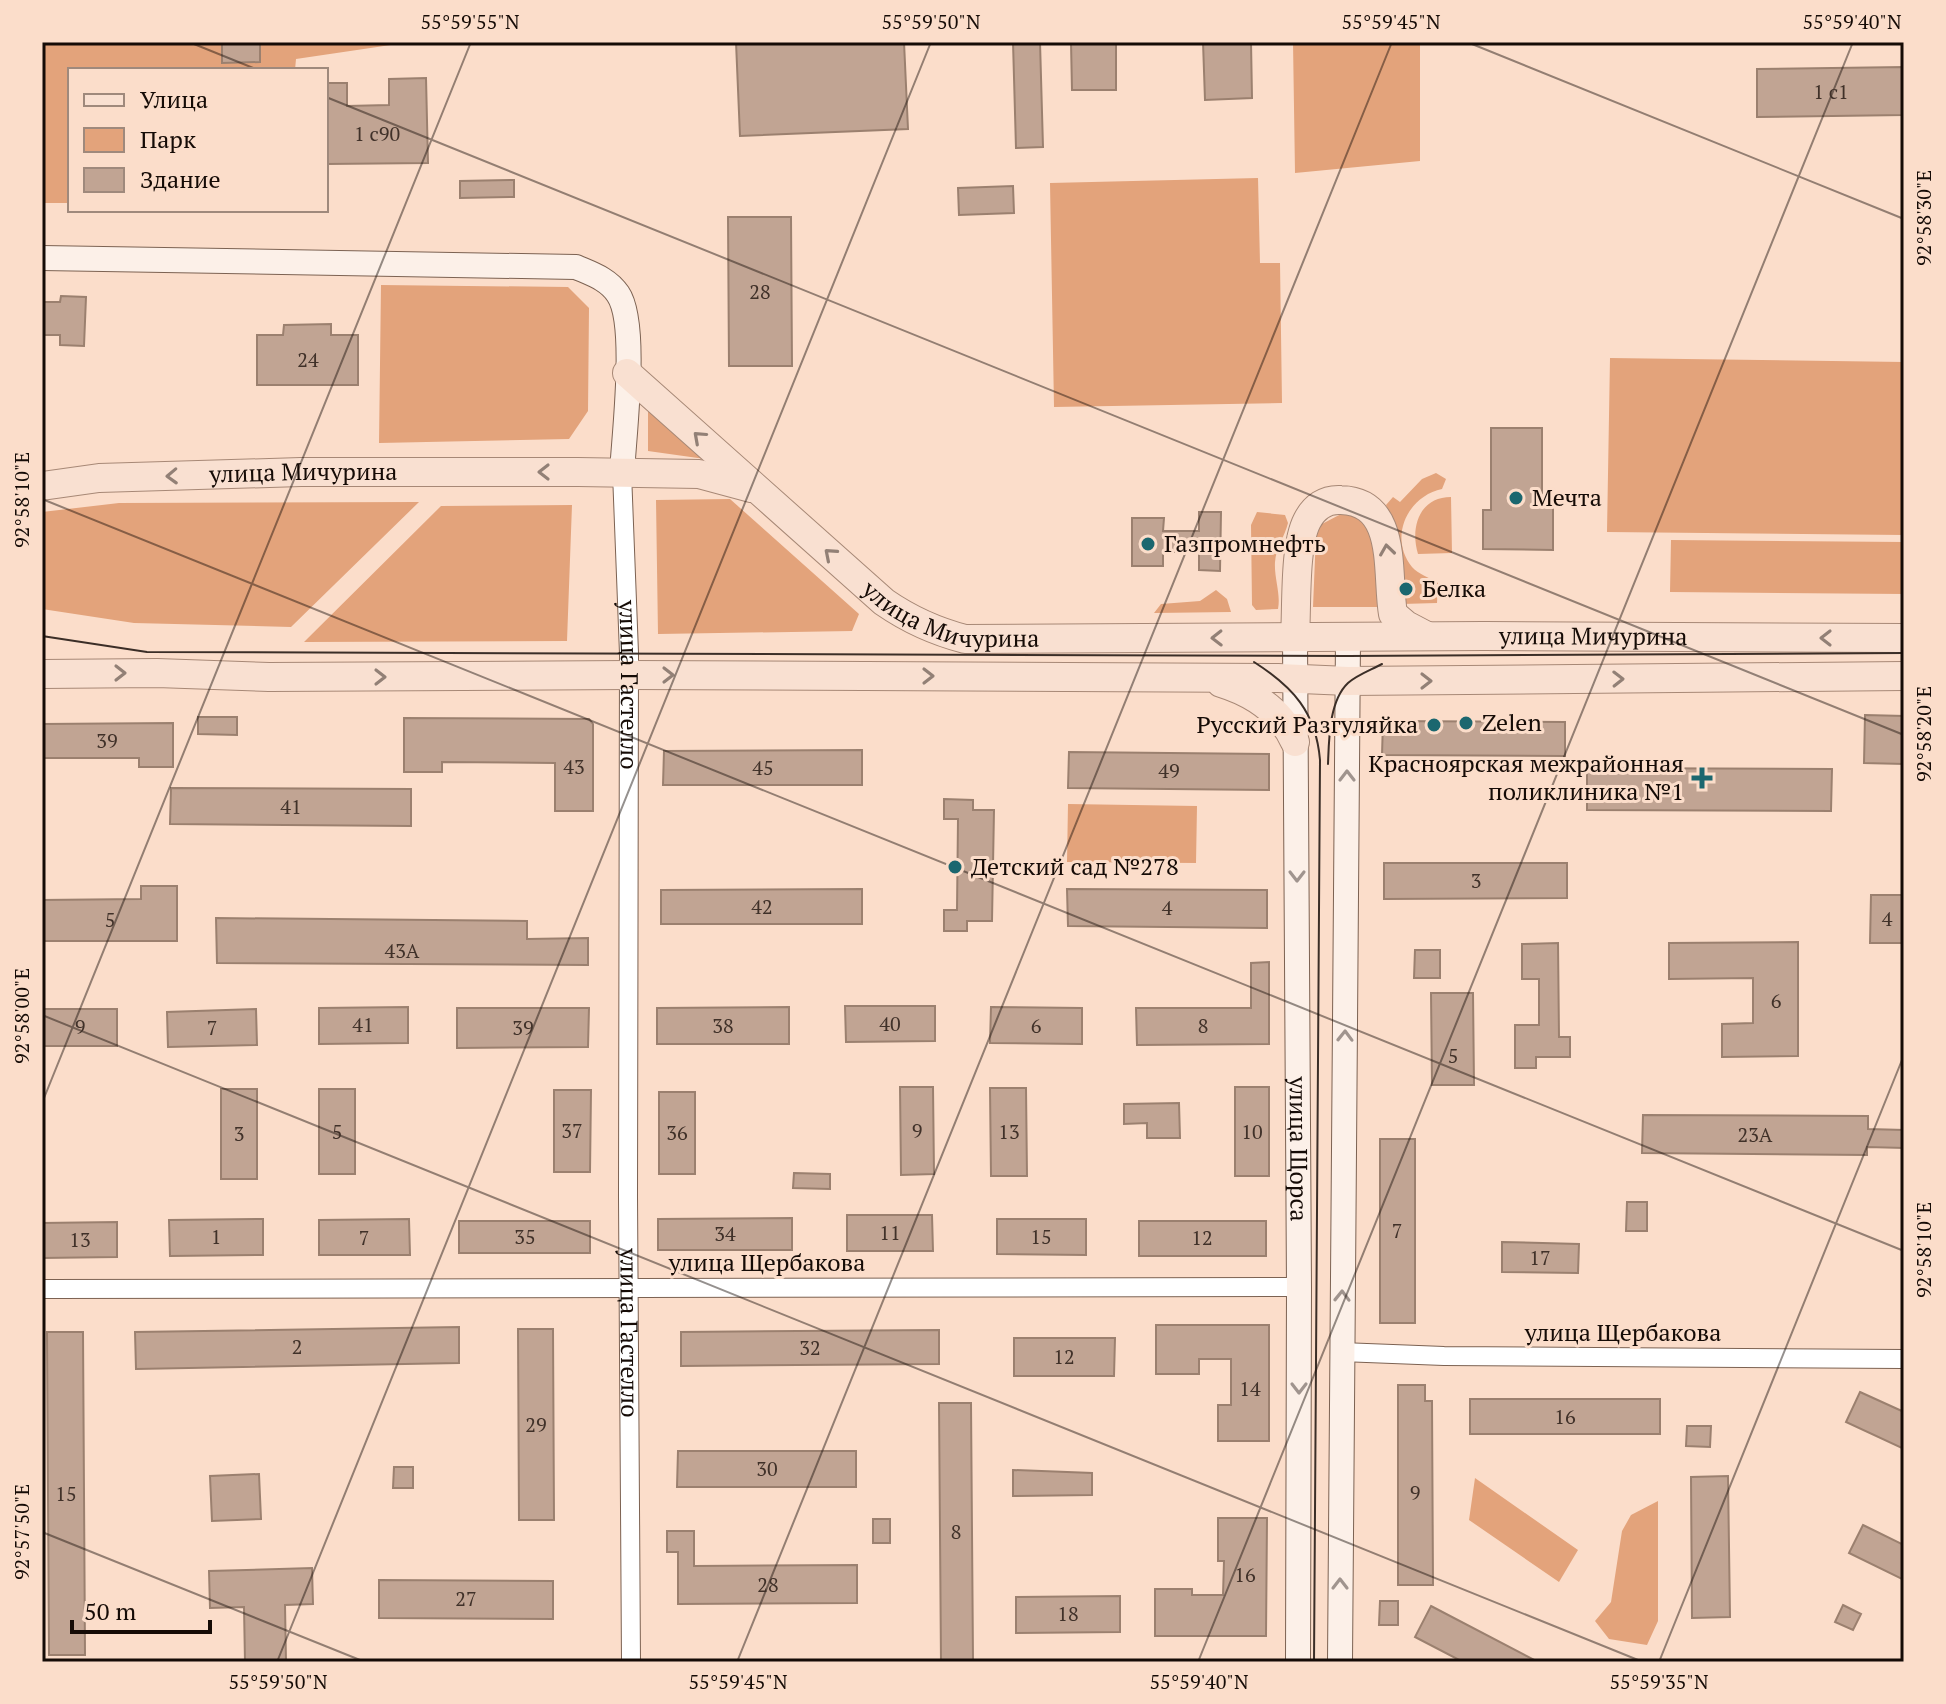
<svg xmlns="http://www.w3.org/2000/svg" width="1946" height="1704" font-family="'PT Serif',serif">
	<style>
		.green { fill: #e3a37b }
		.building { fill: #c1a493; stroke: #9b806f; stroke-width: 2 }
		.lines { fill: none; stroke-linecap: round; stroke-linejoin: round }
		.minor-casing { stroke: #7c6252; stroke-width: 20 }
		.secondary-casing { stroke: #7c6252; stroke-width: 26 }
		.primary-casing { stroke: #a78876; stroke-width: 30 }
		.minor { stroke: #fff; stroke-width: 18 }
		.secondary { stroke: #fcf0e8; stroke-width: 24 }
		.primary { stroke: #f9e0d1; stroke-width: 28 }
		.tram { stroke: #3b2e27; stroke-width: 2 }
		.oneway { stroke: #928076 }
		.oneway2 { stroke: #a0948e }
		.ticks { fill: none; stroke: #150b06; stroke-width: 2; stroke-opacity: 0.45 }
		.poi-dot { fill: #1b676f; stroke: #fbddca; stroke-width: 3 }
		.labels { text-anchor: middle; stroke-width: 6; stroke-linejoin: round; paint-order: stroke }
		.number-label { font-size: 20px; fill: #403129 }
		.street-label { font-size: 24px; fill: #150b06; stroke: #fbddca }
		.poi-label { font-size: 24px; fill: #150b06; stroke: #fbddca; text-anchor: start }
		.neatline { fill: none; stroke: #150b06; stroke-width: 3 }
		.ticks-label { font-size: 20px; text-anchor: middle; fill: #150b06 }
	</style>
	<rect width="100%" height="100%" fill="#fbddca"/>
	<path class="green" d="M411,42l-115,17 -1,11h-225v133h-28v-160z
		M1293,42h127v119l-125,12z
		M1258,178l2,85h20l2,140 -228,4 -4,-224z
		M381,285l187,2 21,21 -1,103 -19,28 -190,4z
		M1610,358l294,4v173l-297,-3z
		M648,410l57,49 -57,-8z
		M1436,473l10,6 -4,10c-34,7 -54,48 -30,78 6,7 18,11 26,16l-1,20 -35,1 -7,-73 -9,-26 7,-8 7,5 22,-23z
		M1451,497l1,56 -34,1c-8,-26 1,-57 33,-57z
		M730,499l129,115 -7,17 -194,3 -2,-134z
		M419,502l-128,125 -157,-4 -92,-14v-97l77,-9z
		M572,505l-5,136 -263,1 137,-136z
		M1257,512l28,3 3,8c-3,13 -12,25 -13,39 -1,16 6,32 3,47l-22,1 -4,-5 -1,-80z
		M1341,514c45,-1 35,64 36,93h-64l3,-73 6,-10z
		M1671,540l233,2v52l-234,-2z
		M1216,590l11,9 4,13 -77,1 7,-9 39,-3z
		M1068,804l129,2 -1,57 -129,-1z
		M1475,1478l103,72 -19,32 -90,-62z
		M1658,1501v120l-11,24 -38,-6 -14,-18 16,-19 11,-71 9,-16z"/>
	<path class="building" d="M222,42h38v20l-38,1z
		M736,42h168l4,87 -168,7z
		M1013,42h27l3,105 -27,1z
		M1071,42h45v48h-44z
		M1203,42h48l1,56 -47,2z
		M1904,67v48l-147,2v-48z
		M426,78l2,85 -102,1v-81h21v23l42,-1v-26z
		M514,180v17l-54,1v-17z
		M1013,186l1,27 -55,2 -1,-27z
		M728,217h63l1,149h-63z
		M61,296l25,1 -2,49 -24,-1v-10h-18v-33h18z
		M331,324v11h27v50h-101v-50h26l1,-10z
		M1491,428h51v78l11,1v43l-70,-1v-39h8z
		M1199,512h22l-1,59 -21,-1v-18h-36v14h-31v-48h32l-1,13h36z
		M1865,715l39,1v48l-40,-1z
		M198,717h39v18l-39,-1z
		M404,718l185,1 4,5v87h-38v-48l-113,-1v10h-38z
		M1383,721l182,1v34l-183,-1z
		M173,723v44h-34v-9h-97v-34z
		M862,750v35h-199l1,-34z
		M1069,752l200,2v36l-201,-2z
		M1587,768l245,1 -1,42 -244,-1z
		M171,788l240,1v37l-241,-2z
		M944,799l29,1v10h21l-2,111h-25v10h-23v-21h13l1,-91h-14z
		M1384,863h183v35l-183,1z
		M141,886h36v55h-135v-41l99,-1z
		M862,889v35h-201v-34z
		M1067,889l200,1v38l-199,-2z
		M1871,895h33v48h-34z
		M216,918l311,3v18l61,-1v27l-371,-2z
		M1798,942v114l-76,1v-33l31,-1v-45l-84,1v-36z
		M1558,943l1,94h11v20h-34v11h-21v-43h24v-46h-17v-35z
		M1415,950h25v28h-26z
		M1269,962v82l-132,1 -1,-37h115v-45z
		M1431,993h42l1,92h-42z
		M845,1006h90v35l-89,1z
		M408,1007v36l-89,1v-36z
		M789,1007v37h-132v-36z
		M991,1007l91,1v36l-92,-1z
		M457,1008h132l-1,39 -131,1z
		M42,1009h75v37h-75z
		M256,1009l1,36 -89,2 -1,-35z
		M900,1087h33l1,87 -33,1z
		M1235,1087h34v89h-34z
		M990,1088h36l1,88h-36z
		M221,1089h36v90h-36z
		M319,1089h36v85h-36z
		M554,1090h37l-1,82h-36z
		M659,1092h36v82h-36z
		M1179,1103l1,35h-33v-15l-23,1v-20z
		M1643,1115l225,1v13l36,1v18l-37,-1v8l-225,-2z
		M1380,1139h35v184h-35z
		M794,1173l36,1v15l-37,-1z
		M1627,1202h20v29h-21z
		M847,1215h85l1,36h-86z
		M792,1218v32h-134v-31z
		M263,1219v36l-93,1 -1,-36z
		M409,1219l1,36h-91v-35z
		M997,1219h89v36l-89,-1z
		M459,1221h131v32h-131z
		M1139,1221h127v35h-127z
		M117,1222v35l-75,1v-35z
		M1502,1242l77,2 -1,29 -76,-1z
		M1156,1325h113v116h-51v-36h13v-46h-32v15h-43z
		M459,1327v36l-323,6 -1,-37z
		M518,1329h35l1,191h-35z
		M939,1330v34l-258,2v-34z
		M47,1332h36l2,323h-36z
		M1014,1338h101l-1,38h-100z
		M1398,1385h27v16h7l1,184h-35z
		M1860,1392l44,20v37l-58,-27z
		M1470,1399h190v35h-190z
		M939,1403h32l2,258 -32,1z
		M1687,1426h24l-1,21 -24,-1z
		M678,1451h178v36h-179z
		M394,1467h19v21h-20z
		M1013,1470l79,3v22l-79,1z
		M259,1474l2,45 -49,2 -2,-45z
		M1728,1476l2,141 -38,1 -1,-141z
		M1218,1518h49l-1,118h-111v-47h37v6h31l1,-34h-6z
		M873,1519h17v24h-17z
		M1863,1525l41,20v35l-55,-27z
		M667,1531h27v35l163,-1v38l-179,1v-52h-11z
		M312,1568l1,36 -28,1 1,57h-41l-1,-55 -34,1 -1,-37z
		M379,1580l174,1v38l-174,-1z
		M1120,1596v36l-104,1v-36z
		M1380,1601h18v24h-19z
		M1843,1605l18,9 -8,16 -18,-8z
		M1431,1606l107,56h-75l-48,-25z"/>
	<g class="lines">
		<g class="minor-casing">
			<g id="minor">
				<path id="s1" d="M622,473l7,180 -1,544 3,465"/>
				<path d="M42,1289l1257,-2"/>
				<path d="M1341,1352l103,4 460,3"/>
			</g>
		</g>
		<g class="secondary-casing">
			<g id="secondary">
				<path d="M42,258l534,9c16,7 32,12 42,27 20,29 6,140 4,179"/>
				<path id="s2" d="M1295,637l4,650 -1,375"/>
				<path d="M1340,1662l8,-1024"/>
			</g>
		</g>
		<g class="primary-casing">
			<g id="primary">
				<path id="s3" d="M627,373l257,229c26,18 50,29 81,37l519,-3 420,2"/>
				<path id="s4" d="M42,486l57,-8 202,-6h277l121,2 52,14"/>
				<path d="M1295,637c2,-30 -1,-91 12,-116 7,-14 18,-22 34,-21 58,2 45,73 52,114l13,11 21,11"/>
				<path d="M42,674l115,-1 112,4 360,-2 649,3 70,3 556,-5"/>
				<path d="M1221,683c32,10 60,28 74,59"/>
			</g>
		</g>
		<use href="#minor" class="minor"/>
		<use href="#secondary" class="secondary"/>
		<use href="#primary" class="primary"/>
		<path class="tram" d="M42,636l105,16 1201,4 556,-3
			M1254,662c39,25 62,50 66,98l-6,902
			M1328,764c1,-25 1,-63 20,-81 9,-8 23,-13 34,-19"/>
	</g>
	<defs><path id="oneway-chevron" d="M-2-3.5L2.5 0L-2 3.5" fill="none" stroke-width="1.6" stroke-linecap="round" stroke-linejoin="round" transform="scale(2)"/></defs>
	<g class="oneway">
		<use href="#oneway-chevron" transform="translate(699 437) rotate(-138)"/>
		<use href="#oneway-chevron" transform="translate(544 472) rotate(180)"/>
		<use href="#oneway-chevron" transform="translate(172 476) rotate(178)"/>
		<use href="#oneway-chevron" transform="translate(1387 550) rotate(-98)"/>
		<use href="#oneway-chevron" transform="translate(830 554) rotate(-139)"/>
		<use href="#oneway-chevron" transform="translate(1217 638) rotate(179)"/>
		<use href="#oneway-chevron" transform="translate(1826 638) rotate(-180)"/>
		<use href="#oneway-chevron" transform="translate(120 673)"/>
		<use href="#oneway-chevron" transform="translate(668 675)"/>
		<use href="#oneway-chevron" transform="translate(928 676)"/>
		<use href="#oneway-chevron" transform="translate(380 677)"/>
		<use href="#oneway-chevron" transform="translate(1618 679) rotate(-1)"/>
		<use href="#oneway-chevron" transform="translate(1426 681)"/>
	</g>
	<g class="oneway2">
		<use href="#oneway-chevron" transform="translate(1347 776) rotate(-90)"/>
		<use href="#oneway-chevron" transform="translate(1297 876) rotate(90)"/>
		<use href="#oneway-chevron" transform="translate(1345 1036) rotate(-89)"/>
		<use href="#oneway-chevron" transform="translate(1342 1296) rotate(-89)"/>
		<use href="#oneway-chevron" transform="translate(1299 1388) rotate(90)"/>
		<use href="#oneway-chevron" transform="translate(1340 1584) rotate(-90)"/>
	</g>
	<path class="ticks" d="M189,42l69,28M1467,42l437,177M326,97l1578,638M42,499l1862,752M42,1015l1601,647M42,1103l429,-1061M42,1532l323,130M277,1662l654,-1620M737,1662l655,-1620M1198,1662l655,-1620M1659,1662l245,-607"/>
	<g class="poi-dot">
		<circle cx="1516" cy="498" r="8"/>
		<circle cx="1148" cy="544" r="8"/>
		<circle cx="1406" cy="589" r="8"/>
		<circle cx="1466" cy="723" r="8"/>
		<circle cx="1434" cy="725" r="8"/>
		<path d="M1698 766h8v8h8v8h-8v8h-8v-8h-8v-8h8z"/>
		<circle cx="955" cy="867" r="8"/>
	</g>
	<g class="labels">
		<g class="number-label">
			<text x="1831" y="99">1 с1</text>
			<text x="377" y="141">1 с90</text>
			<text x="760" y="299">28</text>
			<text x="308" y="367">24</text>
			<text x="107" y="748">39</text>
			<text x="574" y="774">43</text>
			<text x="763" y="775">45</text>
			<text x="1169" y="778">49</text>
			<text x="291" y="814">41</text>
			<text x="1476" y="888">3</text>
			<text x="762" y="914">42</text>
			<text x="1167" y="915">4</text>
			<text x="1887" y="926">4</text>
			<text x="110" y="927">5</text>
			<text x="402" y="958">43А</text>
			<text x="1776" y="1008">6</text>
			<text x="890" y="1031">40</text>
			<text x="363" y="1032">41</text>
			<text x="723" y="1033">38</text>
			<text x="1036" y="1033">6</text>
			<text x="1203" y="1033">8</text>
			<text x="80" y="1034">9</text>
			<text x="212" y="1035">7</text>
			<text x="523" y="1035">39</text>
			<text x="1453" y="1063">5</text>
			<text x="572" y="1138">37</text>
			<text x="917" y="1138">9</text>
			<text x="337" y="1139">5</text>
			<text x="1009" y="1139">13</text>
			<text x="1252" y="1139">10</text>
			<text x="677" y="1140">36</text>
			<text x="239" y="1141">3</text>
			<text x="1755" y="1142">23А</text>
			<text x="1397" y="1238">7</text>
			<text x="890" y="1240">11</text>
			<text x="725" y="1241">34</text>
			<text x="216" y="1244">1</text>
			<text x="525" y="1244">35</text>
			<text x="1041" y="1244">15</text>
			<text x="364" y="1245">7</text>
			<text x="1202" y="1245">12</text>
			<text x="80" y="1247">13</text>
			<text x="1540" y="1265">17</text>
			<text x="297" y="1354">2</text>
			<text x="810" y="1355">32</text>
			<text x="1064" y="1364">12</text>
			<text x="1250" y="1396">14</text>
			<text x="1565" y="1424">16</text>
			<text x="536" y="1432">29</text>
			<text x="767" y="1476">30</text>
			<text x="1415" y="1500">9</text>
			<text x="66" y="1501">15</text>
			<text x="956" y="1539">8</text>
			<text x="1245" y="1582">16</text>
			<text x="768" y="1592">28</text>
			<text x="466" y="1606">27</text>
			<text x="1068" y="1621">18</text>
		</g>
		<g class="street-label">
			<text dy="8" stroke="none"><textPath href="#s4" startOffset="262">улица Мичурина</textPath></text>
			<text dy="8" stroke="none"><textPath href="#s3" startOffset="414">улица Мичурина</textPath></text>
			<text dy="8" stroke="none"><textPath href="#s3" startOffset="1062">улица Мичурина</textPath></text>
			<text dy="8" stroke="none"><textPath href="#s1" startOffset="212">улица Гастелло</textPath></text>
			<text dy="8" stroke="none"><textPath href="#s2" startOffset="512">улица Щорса</textPath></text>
			<text x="767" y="1271">улица Щербакова</text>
			<text dy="8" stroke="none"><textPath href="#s1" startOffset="860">улица Гастелло</textPath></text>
			<text x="1623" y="1341">улица Щербакова</text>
		</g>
		<g class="poi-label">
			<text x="1532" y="506">Мечта</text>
			<text x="1164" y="552">Газпромнефть</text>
			<text x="1422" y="597">Белка</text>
			<text x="1482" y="731">Zelen</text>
			<text x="1418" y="733" text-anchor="end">Русский Разгуляйка</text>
			<text x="1684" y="772" text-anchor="end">Красноярская межрайонная<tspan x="1684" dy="28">поликлиника №1</tspan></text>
			<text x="971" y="875">Детский сад №278</text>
		</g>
	</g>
	<rect width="1946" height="1704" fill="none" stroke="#fbddca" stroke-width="88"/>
	<rect x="68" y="68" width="260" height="144" fill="#fbddca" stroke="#9f897c" stroke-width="2"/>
	<rect x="84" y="94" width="40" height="12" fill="#f9e0d1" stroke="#9f897c" stroke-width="2"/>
	<text x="140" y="108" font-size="24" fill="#150b06">Улица</text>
	<rect x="84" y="128" width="40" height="24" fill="#e3a37b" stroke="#9f897c" stroke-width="2"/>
	<text x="140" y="148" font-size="24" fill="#150b06">Парк</text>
	<rect x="84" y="168" width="40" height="24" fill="#c1a493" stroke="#9f897c" stroke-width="2"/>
	<text x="140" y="188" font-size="24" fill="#150b06">Здание</text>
	<path d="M72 1620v12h138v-12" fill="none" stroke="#150b06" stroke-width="4"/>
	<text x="84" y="1620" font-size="24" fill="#150b06" stroke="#fbddca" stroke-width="6" paint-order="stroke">50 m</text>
	<rect x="44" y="44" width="1858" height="1616" class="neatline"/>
	<g class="ticks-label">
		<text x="470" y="29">55°59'55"N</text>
		<text x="931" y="29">55°59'50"N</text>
		<text x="1391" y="29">55°59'45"N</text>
		<text x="1852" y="29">55°59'40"N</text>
		<text transform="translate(1924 218) rotate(-90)" y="7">92°58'30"E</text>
		<text transform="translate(22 500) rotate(-90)" y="7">92°58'10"E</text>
		<text transform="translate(1924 734) rotate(-90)" y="7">92°58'20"E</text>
		<text transform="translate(22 1016) rotate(-90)" y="7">92°58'00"E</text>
		<text transform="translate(1924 1250) rotate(-90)" y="7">92°58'10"E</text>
		<text transform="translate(22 1532) rotate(-90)" y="7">92°57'50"E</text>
		<text x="278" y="1689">55°59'50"N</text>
		<text x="738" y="1689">55°59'45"N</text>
		<text x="1199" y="1689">55°59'40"N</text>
		<text x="1659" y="1689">55°59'35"N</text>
	</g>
</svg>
